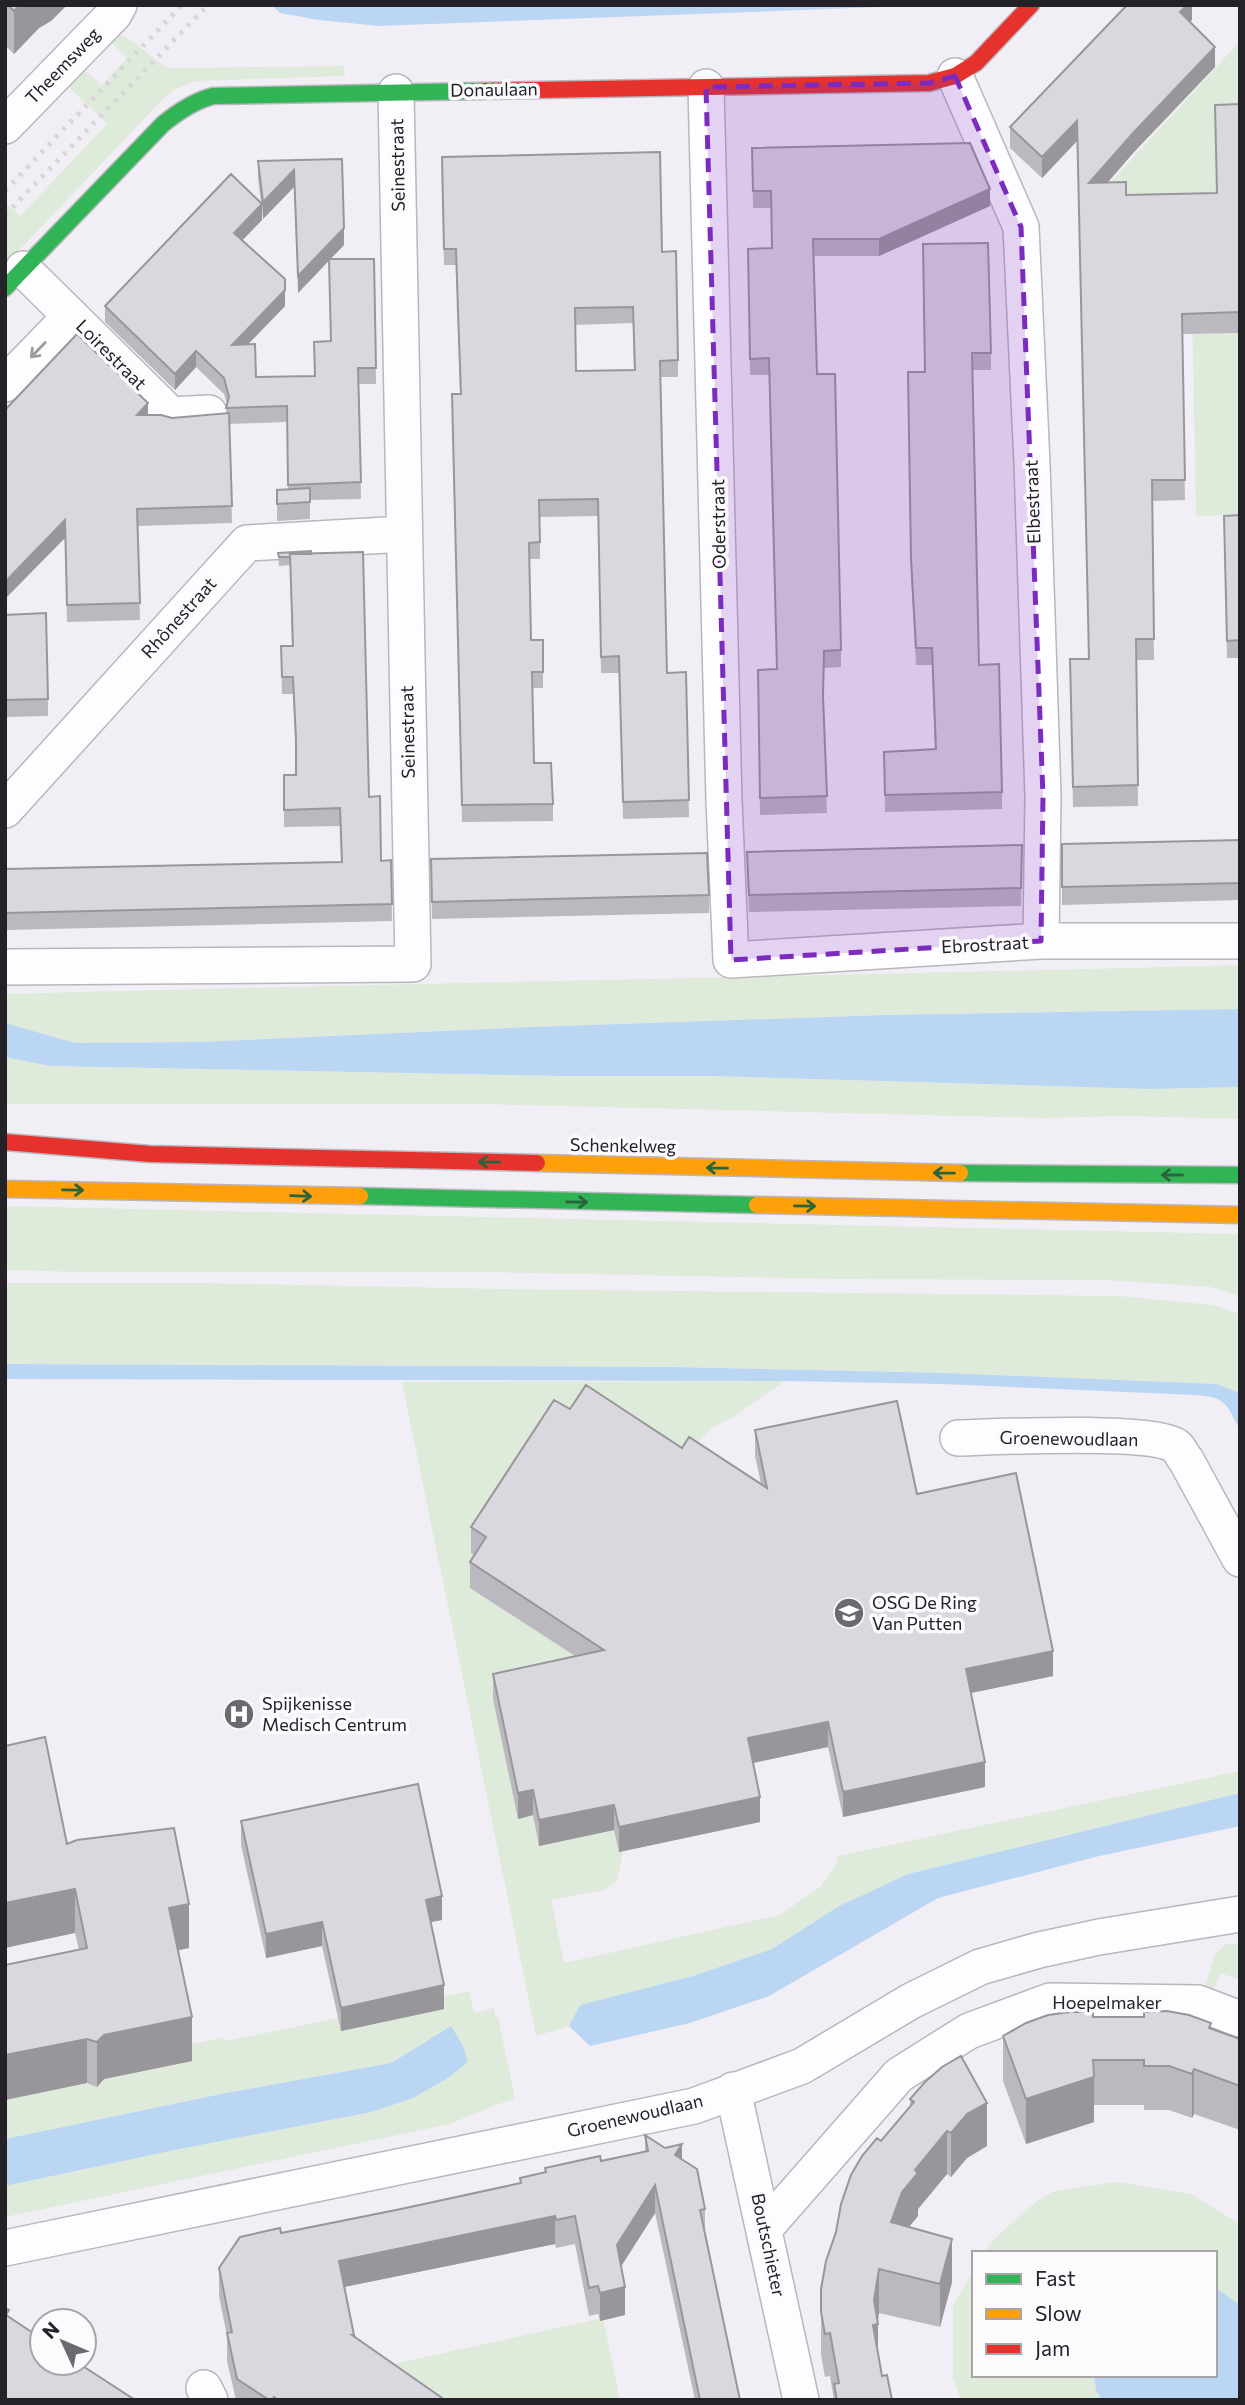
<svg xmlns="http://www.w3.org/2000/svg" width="1245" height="2405" font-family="Commissioner,sans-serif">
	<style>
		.green { fill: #dfebda }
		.water { fill: #bad6f2 }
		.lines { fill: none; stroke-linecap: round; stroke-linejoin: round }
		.street-casing { stroke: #b9b6bc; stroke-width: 38 }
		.fast-casing { stroke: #b9b6bc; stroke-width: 19 }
		.slow-casing { stroke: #b9b6bc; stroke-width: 19 }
		.jam-casing { stroke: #b9b6bc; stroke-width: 19 }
		.street { stroke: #fdfcfe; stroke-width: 35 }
		.fast { stroke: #30b455; stroke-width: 16 }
		.slow { stroke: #ff9f0a; stroke-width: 16 }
		.jam { stroke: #e5322d; stroke-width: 16 }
		.rail { stroke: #d7d6d8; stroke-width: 5; stroke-dasharray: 3.5 7; stroke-linecap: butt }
		.wall { fill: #bbb9bf; fill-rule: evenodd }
		.shaded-wall { fill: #99969b }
		.building { fill: #dad7de; stroke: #99969b; stroke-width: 2; fill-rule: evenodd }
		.oneway { stroke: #9b9a9d }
		.oneway2 { stroke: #29643c }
		.marked { fill: #7b2cbf; fill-opacity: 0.2; stroke: #7b2cbf; stroke-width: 5; stroke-dasharray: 14 9; stroke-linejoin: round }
		.labels { text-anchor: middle; stroke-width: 7; stroke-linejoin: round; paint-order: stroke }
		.street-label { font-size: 18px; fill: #242227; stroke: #fcfafd }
		.poi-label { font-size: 18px; fill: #242227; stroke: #fcfafd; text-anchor: start }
	</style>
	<rect width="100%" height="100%" fill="#f2eef6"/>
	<path class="green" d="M115,35c17,-1 37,27 55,33l174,-2 1,10 -149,5 -20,8 -11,8 -160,168v-63l15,14 87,-92 -40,-39 16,-16 19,16 25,-27 -17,-17z
		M1240,41v474l-44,1 -6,-314 -95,-3z
		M1240,965v44l-355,6 -353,12 -333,15 -124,1 -70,-20v-29c412,-11 823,-18 1235,-29z
		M5,1057l45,9 512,10h152l436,13 90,-2v32l-114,-3 -83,2 -568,-14h-470z
		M5,1206l1235,28v62l-30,-9 -104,-7 -271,-1 -348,-7h-407l-75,-2z
		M5,1283h195l301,6 618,7 94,9 27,9v79l-23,-9 -271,-11 -274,-6 -667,-3z
		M785,1381l-52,36 -20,10 -20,20 -69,236 -33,34 32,136 -6,28 -13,9 -53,10 13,63 216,-48 41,-29 15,-21 2,-9 402,-85v22l-332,81 -69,32 -67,43 -79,27 -113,29 -11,21 -33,10 -134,-654z
		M1226,1944h14v36l-20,-7 -7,19 -9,-3 11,-35z
		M469,1991l5,22 20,-5 1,8 3,1 17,82 -22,7 -43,18 -445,93v-31l175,-37 192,-37 41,-14 35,-20 -21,-38 -36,23 -165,30 -221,46v-39l83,-17h13l3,-4 87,-18 -3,-16 36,-8 2,4z
		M1118,2182l73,12 49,30v81l-25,-18v-34h-232c9,-14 55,-56 70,-61 21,-5 44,-7 65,-10z
		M974,2269v106h120l2,15 6,10h-141l-8,-22v-72z
		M603,2318l17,82h-196l-49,-32z"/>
	<path class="water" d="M272,5h617l-9,2 -501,19 -60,-6 -39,-7z
		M1240,1009v78l-90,2 -436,-13h-152l-512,-10 -45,-9v-34l70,20 124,-1 333,-15 353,-12z
		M5,1364l667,3 274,6 271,11 23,9v37c-14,-26 -13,-33 -45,-35l-253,-11 -157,-3 -780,-2z
		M1240,1793v33l-145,31 -157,41 -169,98 -79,27 -100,23 -21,-20 11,-21 113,-29 79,-27 67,-43 69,-32z
		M451,2026l11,18 6,18 -20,16 -35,20 -41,14 -192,37 -175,37v-47l221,-46 165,-30z
		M1215,2287l25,18v95h-138l-6,-10 -2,-15h121z"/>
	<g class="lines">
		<g class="street-casing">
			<path id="street" d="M955,76l66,151 11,237 11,332 -2,145
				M706,87l18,714 7,159 310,-19h199
				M5,126l109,-112 5,-9
				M23,269l148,146 38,-2
				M5,384l66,-68
				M5,810l242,-267 157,-9
				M5,967l408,-3 -17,-872
				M958,1438c36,-1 196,-9 219,9 3,3 6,10 9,13l54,99
				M733,2090l68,310
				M765,2228l134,-153 70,-44 81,-30 148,2 42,16
				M5,2248l689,-142 108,-40 109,-65 69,-34 59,-17 60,-13 141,-23
				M204,2388l6,12"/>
		</g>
		<g class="fast-casing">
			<path id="fast" d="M5,288l158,-164c16,-13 31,-23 50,-28l268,-5
				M960,1173l280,2
				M360,1196l397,9"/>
		</g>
		<g class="slow-casing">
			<path id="slow" d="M537,1163l423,10
				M5,1189l355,7
				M757,1205l483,10"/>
		</g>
		<g class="jam-casing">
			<path id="jam" d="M481,91l448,-8 26,-7 21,-13 55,-58
				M5,1142l145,12 387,9"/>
		</g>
		<use href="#street" class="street"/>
		<use href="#fast" class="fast"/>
		<use href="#slow" class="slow"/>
		<use href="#jam" class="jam"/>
		<path class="rail" d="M5,191l177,-186
			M5,215l203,-210"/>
	</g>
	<path class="wall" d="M5,5h62l-16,16 -12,7 -25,26 -9,-9z
		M1192,5v15l-2,2 25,45 -81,85 -27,31 19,12 90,-2 24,-89 -1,229 -57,1 3,166 -33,1 2,159h-18l2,146 -65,1 -3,-128 19,-20 -12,-518 -35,37 -32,-30v-21z
		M752,148l238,58 -111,50h-66l4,118 24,276v17l-17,1 -1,32 4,113 -67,2 -2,-145 19,-1 -8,-294h-19l-2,-126 24,-1 -1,-40h-18z
		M442,157l220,95 16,108v17h-18l7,296 19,-1 3,145 -66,2 -4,-146h-18l-3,-157 -58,1v42h-11l2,81h12v48h-11l2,75 19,41v17l-91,1 -10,-412 8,-16 -2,-67 -2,-62h-12zM633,323l1,47 -58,1 -1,-46z
		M342,159l2,86 -14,14h44l2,125h-17l2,115 -51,1v19l-33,2v-31l11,-1 -1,-67 -58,2 3,99 -94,3 2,94 -73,2 -2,-84 83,-123 24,3 54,-5 1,-9 -3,-10 -28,-27 -21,23 -70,-68v-16l156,-103 -3,-25v-17zM294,187l4,106 31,-33 2,81 -16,35 -59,1 -8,-33 37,-38 -43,-66 20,-20v-12l1,11z
		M923,244l68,109v17h-19l7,295 23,127v17l-117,3 -1,-60 51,-3 -3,-84h-16l-5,-89 -3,-204h17z
		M1240,515v143h-13l-3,-125z
		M311,551l58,246 12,64 10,-1 1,61 -387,9v-61l336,-7 -1,-36 -56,1v-52h12v-18l-3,-63h-11l-1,-48h11l-2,-81 -11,1 -1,-13z
		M5,615l43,84v17l-43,1z
		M1240,840v60l-178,5v-18z
		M1022,845l-1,61 -272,6 -2,-60z
		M431,859l278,36v18l-277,6z
		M570,1409l112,39 79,36 -6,-28v-26l162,64 136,182 -82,17 14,94 -142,30 -15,-70 -75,16 7,59 -141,30 -5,-22 -75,16 -6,-31 -15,4 -25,-120v-25l82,-18 -105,-68v-26l4,-7 -3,-2v-26z
		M241,1821l201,99 -12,2 14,87 -103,22 -19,-85 -56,12 -25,-113z
		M67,1844l122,104 -11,2 14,111 -88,18 -7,8 -10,-4 -82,17v-135l74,-15 -4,-17z
		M1093,2017l118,12 29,10v91l-46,-16 -2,4 -23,-8h-25v-5h-50v17l-68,22 -23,-63v-45z
		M910,2099l77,47 -20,12 -16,19 -4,-3 -29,35v7l-9,11 43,55 -12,45 -61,-14 -1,9v30l4,24 10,24h-58l-4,-24 -5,1 -4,-22v-66l60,-148 29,-34z
		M645,2135l37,24 23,50v27l35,164h-45l-40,-187 -34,53 4,49 -25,6 -2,-7 -9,2 -14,-72 -19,4 -1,-4 -211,43 10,50 91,63h-209l-9,-39v-25l-8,-40v-28l62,-35 239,-49v-6l25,-5v-5l56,-7 44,-9z"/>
	<path class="shaded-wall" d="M20,5h47l-16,16 -12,7 -25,26v-43z
		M1187,5h5v15l-12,13v-21z
		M1215,47v20l-81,85 -45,52v-21l45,-51z
		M1077,121v20l-35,37v-21z
		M294,170v17l-31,32v-17z
		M990,189v17l-111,50v-17z
		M262,204v16l-28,29v-16z
		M344,228v17l-46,48v-17z
		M285,290v16l-53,55v-16z
		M196,351v16l-21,23v-16z
		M148,403v17l-11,-5z
		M65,520v18l-60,61v-17z
		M1053,1651v25l-87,18v-25z
		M828,1722v25l-80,17v-26z
		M985,1762v25l-142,30v-25z
		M533,1790v25l-15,4v-26z
		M760,1797v25l-141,30v-25z
		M614,1805v25l-75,16v-26z
		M75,1889v44l-70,15v-45z
		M442,1896v24l-16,3v-23z
		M189,1904v44l-20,4v-44z
		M322,1922v24l-56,12v-24z
		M444,1985v24l-103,22v-23z
		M192,2017v44l-88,18 -7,8v-45l7,-7z
		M87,2039v44l-82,17v-45z
		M1194,2069v45l-2,4v-44z
		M1094,2077v45l-68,22v-45z
		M987,2103v43l-20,12 -16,19v-44l16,-19z
		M947,2131v43l-29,35v7l-16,19 -11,-13 11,-30 13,-22z
		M682,2144v28l-7,-17z
		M655,2185v28l-38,60v-28z
		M555,2216v28l-216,44v-27z
		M952,2239v43l-12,45v-43z
		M879,2269v44l-2,12 1,-1v44l-5,-43 1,-25z
		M625,2287v28l-25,6v-28z"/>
	<path class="building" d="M8,5h12l-6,6z
		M1127,5h60l-7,7 35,35 -81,85 -45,51 37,-1v13l91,-2 -2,-88 25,-1v237l-1,-29 -57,2 3,166h-33l2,159h-18l2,146 -65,2 -3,-128h19l-12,-538 -35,36 -32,-30z
		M970,143l20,46 -111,50h-66l4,135h18l6,276 -17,1 -1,45 4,100 -67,2 -2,-128 19,-1 -8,-311 -19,1 -2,-110 24,-1 -1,-57h-18l-1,-43z
		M660,152l2,100 14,-1 2,109 -18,1 7,312 19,-1 3,128 -66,2 -4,-146 -18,1 -3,-158 -59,1 1,42 -11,1 2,97h12v32h-11l2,91h17l2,41 -91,1 -10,-411h9l-3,-83 -2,-62h-12l-2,-92zM633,307l2,63 -59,1 -1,-63z
		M342,159l2,69 -46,48 -4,-106 -31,32 -5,-41z
		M231,174l31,30 -28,29 51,46v11l-53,55 23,-1 1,33 59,-1 -1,-34 17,-1 -2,-82h45l2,109h-18l3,114 -73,3 -1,-79 -61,2 3,-11 -5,-19 -28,-27 -21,23 -70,-68z
		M988,243l3,110h-19l7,312 20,-1 3,128 -117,3 -1,-43 52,-3 -4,-101h-16l-5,-89 -3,-187h17l-2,-128z
		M77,334l71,69 -11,12h24l11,3 57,-5 3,93 -95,3 3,94 -73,2 -2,-85 -60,62v-172z
		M310,488v14l-33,2v-14z
		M1240,515v125l-13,1 -3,-125z
		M311,551v3h-21v3h-11l-1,-4z
		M363,552l6,245 11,-1 1,65 10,-1 1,44 -387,9v-44l337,-7 -2,-54 -56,2v-35h12v-35l-3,-63h-11l-1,-31h12l-3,-92z
		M46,613l2,86 -43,1v-85z
		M1240,840v43l-178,4v-43z
		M1022,845l-1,43 -272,7 -2,-43z
		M707,853l2,42 -277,7 -1,-43z
		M586,1385l96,63 7,-11 78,51 -12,-58 142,-29 20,93 99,-21 37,178 -87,18 19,93 -142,30 -15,-70 -80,16 12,59 -141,30 -5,-22 -75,15 -6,-30 -15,3 -25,-119 111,-24 -134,-88 16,-25 -15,-10 83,-127 16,9z
		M45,1737l22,107 10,-4 97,-12 15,76 -20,4 23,109 -88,18 -7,7 -10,-3 -82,16v-90l82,-17 -12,-59 -70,14v-157z
		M418,1784l24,112 -16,4 18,85 -103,23 -19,-86 -56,12 -25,-113z
		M1167,2011l22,4 22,8 -2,5 31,11v47l-46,-17 -2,5 -23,-8h-25v-6h-51l1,17 -68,22 -23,-63 23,-13 22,-8 22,-3h23v5h51v-5z
		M961,2056l26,47 -20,11 -16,19 -4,-2 -32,39 3,3 -16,19 -11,30 61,17 -12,45 -61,-15 -5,31 4,24 -5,1 9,51 5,-1 5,25h-55l-3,-16 5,-1 -9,-50 -5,1 -4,-22v-23l5,-28 10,-29 5,-28 10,-29 11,-19 15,-18 4,3 33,-39 -4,-3 15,-17 17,-15z
		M645,2135l20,13 17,-4 -7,11 22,14 8,40 -5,1 40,190h-40l-45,-215 -38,60 8,42 -25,6 -2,-7 -9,2 -14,-72 -19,4 -1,-4 -216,45 15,74h-2l93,65h-167l-4,-3 -2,3h-3l-32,-21 -10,-46 5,-1 -13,-64 21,-31 40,-9 1,5 120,-24 120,-26 -1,-5 26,-6 -1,-4 55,-12 1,5 47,-10z
		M5,2308l4,2 -3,5 36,24v24h36l57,37h-130z"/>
	<defs><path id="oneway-shaft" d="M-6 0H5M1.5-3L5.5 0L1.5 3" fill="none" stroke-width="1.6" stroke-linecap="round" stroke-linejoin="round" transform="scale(1.75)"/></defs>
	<use class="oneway" href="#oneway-shaft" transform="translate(38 350) rotate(134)"/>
	<g class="oneway2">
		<use href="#oneway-shaft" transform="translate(489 1162) rotate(-179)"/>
		<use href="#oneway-shaft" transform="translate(717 1168) rotate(-179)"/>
		<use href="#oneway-shaft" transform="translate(944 1173) rotate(-179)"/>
		<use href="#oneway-shaft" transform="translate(1172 1175) rotate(-180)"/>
		<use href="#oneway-shaft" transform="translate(73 1190) rotate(1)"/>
		<use href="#oneway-shaft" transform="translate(301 1196) rotate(2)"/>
		<use href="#oneway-shaft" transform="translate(577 1202) rotate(1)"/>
		<use href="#oneway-shaft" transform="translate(805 1206) rotate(1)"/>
	</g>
	<path class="marked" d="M955,76l66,151 22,569 -2,145 -310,19 -25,-873 223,-4z"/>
	<defs>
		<g id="school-disc" transform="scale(1.575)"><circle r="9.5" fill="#6c696f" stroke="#fcfafd"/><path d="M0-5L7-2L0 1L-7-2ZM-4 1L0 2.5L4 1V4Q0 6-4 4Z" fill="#fff"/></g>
		<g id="hospital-disc" transform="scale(1.575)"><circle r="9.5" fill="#6c696f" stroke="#fcfafd"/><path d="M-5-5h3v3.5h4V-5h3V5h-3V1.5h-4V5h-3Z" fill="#fff"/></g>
	</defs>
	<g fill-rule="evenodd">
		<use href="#school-disc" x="849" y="1613"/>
		<use href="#hospital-disc" x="239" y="1714"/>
	</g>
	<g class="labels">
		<g class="street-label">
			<text transform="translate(63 66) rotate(-46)" y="6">Theemsweg</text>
			<text transform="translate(494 90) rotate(-1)" y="6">Donaulaan</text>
			<text transform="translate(398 165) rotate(-91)" y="6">Seinestraat</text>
			<text transform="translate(111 355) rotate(45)" y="6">Loirestraat</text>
			<text transform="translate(1033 502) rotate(-92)" y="6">Elbestraat</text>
			<text transform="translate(719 524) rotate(-91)" y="6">Oderstraat</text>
			<text transform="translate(179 618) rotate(-48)" y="6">Rhônestraat</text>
			<text transform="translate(408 732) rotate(-91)" y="6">Seinestraat</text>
			<text transform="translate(985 945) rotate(-3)" y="6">Ebrostraat</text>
			<text transform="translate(623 1146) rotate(1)" y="6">Schenkelweg</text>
			<text transform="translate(1069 1439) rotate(1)" y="6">Groenewoudlaan</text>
			<text x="1107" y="2009">Hoepelmaker</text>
			<text transform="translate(635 2116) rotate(-13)" y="6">Groenewoudlaan</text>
			<text transform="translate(768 2245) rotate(78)" y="6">Boutschieter</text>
		</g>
		<g class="poi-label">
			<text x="872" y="1609">OSG De Ring<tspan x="872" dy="21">Van Putten</tspan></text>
			<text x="262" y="1710">Spijkenisse<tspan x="262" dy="21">Medisch Centrum</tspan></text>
		</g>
	</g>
	<rect width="1245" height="2405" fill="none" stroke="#242227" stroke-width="14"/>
	<rect x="972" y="2251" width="245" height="126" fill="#fcfafd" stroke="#a6a4a7" stroke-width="2"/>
	<rect x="986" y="2274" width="35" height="10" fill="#30b455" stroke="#a6a4a7" stroke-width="2"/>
	<text x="1035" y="2286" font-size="21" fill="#242227">Fast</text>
	<rect x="986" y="2309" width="35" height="10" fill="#ff9f0a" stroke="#a6a4a7" stroke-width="2"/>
	<text x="1035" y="2321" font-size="21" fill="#242227">Slow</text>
	<rect x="986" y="2344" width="35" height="10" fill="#e5322d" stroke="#a6a4a7" stroke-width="2"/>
	<text x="1035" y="2356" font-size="21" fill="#242227">Jam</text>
	<g transform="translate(63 2342) rotate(314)"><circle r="33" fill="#fcfafd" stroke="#a6a4a7" stroke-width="2"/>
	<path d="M0-5L12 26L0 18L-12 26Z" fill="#6c696f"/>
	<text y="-10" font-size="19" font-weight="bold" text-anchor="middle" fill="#242227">N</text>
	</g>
</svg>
